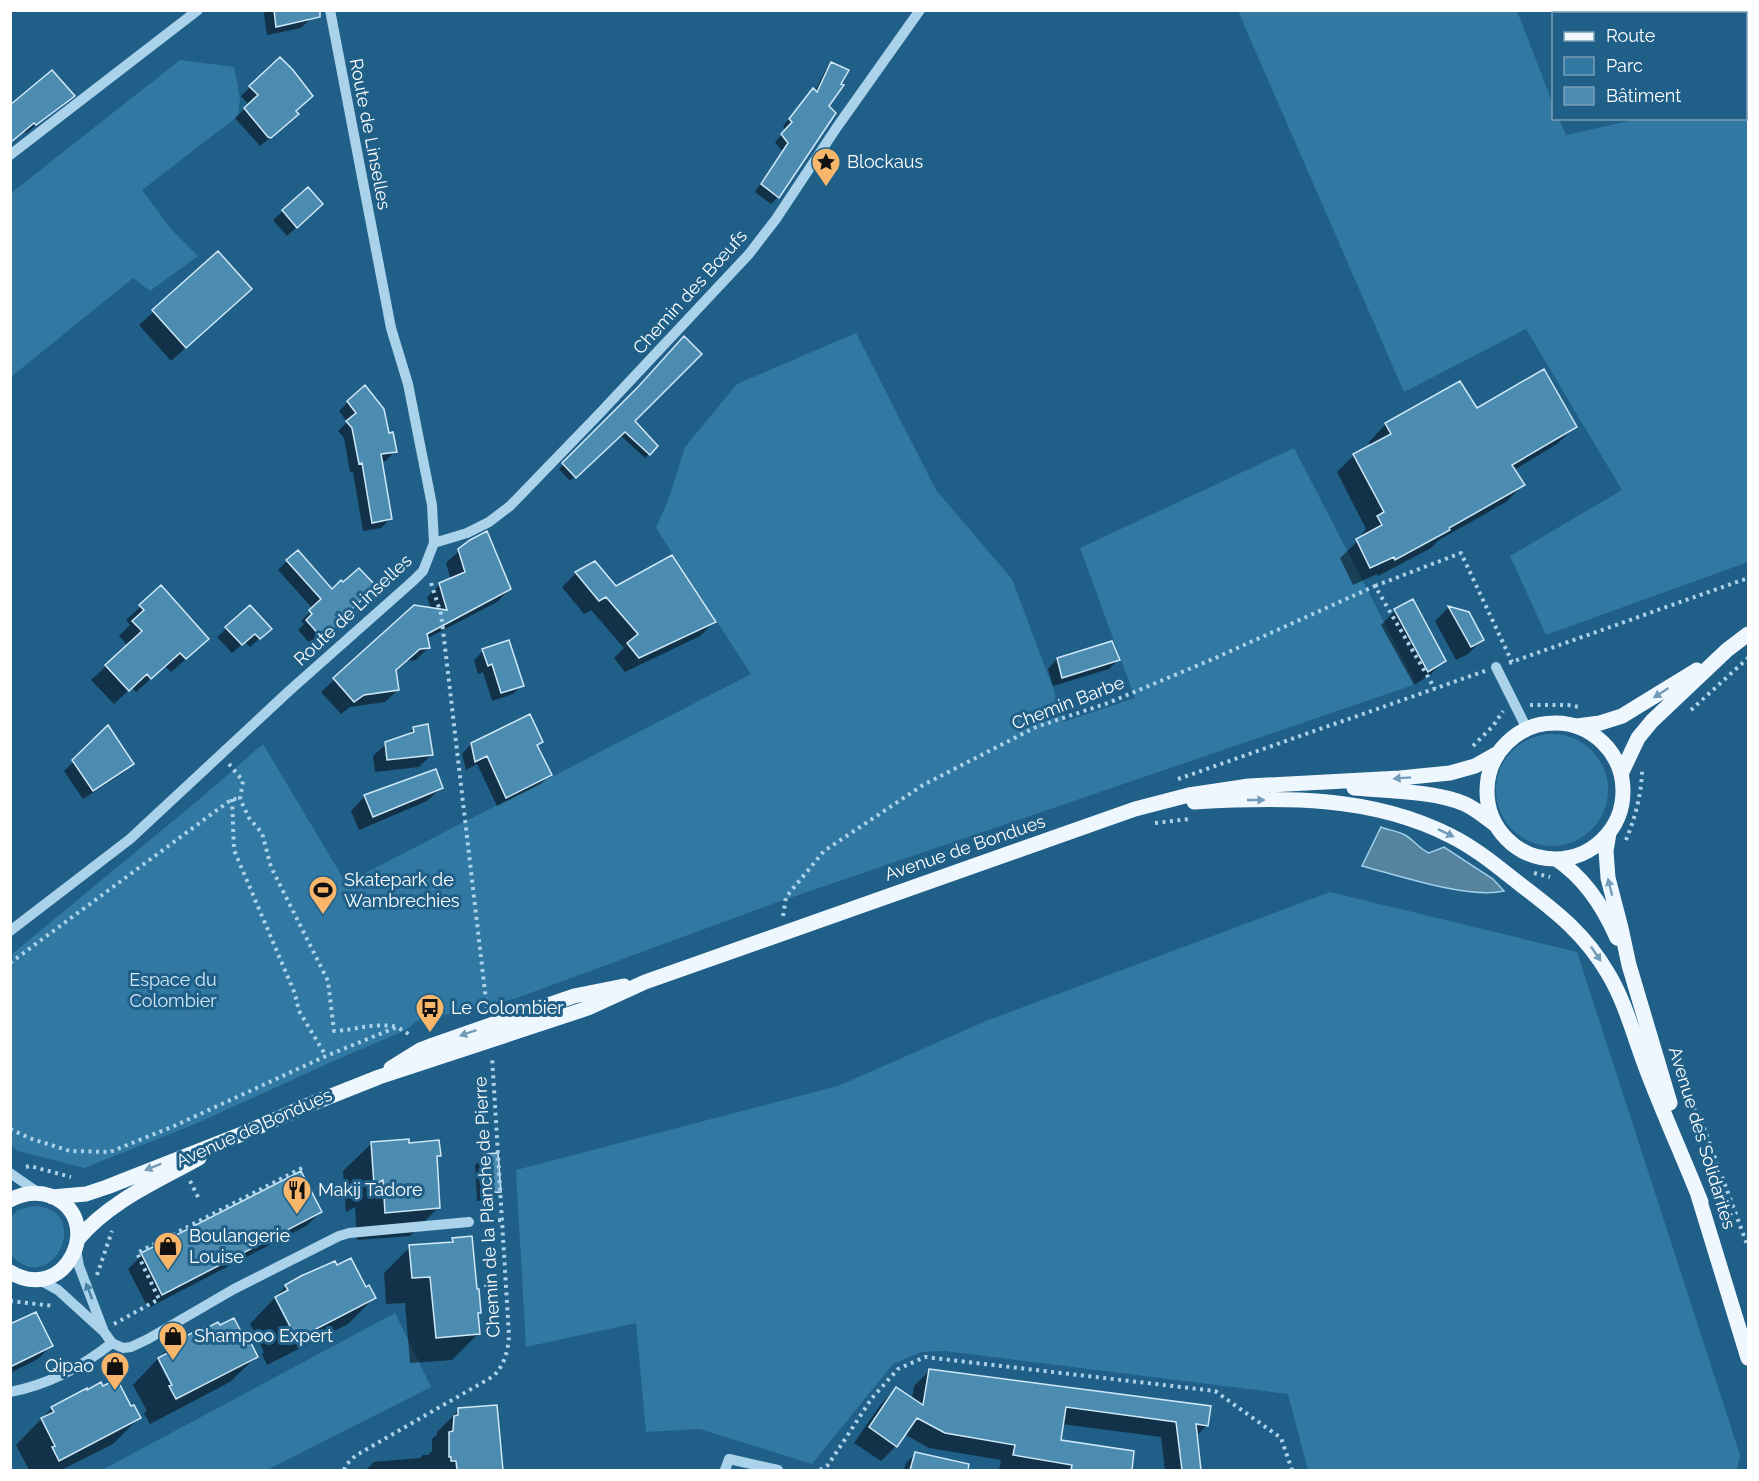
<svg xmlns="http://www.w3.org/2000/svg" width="1759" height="1481" font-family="Raleway,sans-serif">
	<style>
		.green { fill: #3179a3 }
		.water { fill: #56839d; stroke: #9ed0eb; stroke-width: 1.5 }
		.shadow { fill: #0007; fill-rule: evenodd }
		.building { fill: #4d8cb1; stroke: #cfe8f8; stroke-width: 1.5 }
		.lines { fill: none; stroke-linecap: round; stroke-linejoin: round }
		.path { stroke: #aad2ea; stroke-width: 4; stroke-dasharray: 3 4.5; stroke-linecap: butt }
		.minor { stroke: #aad2ea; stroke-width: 10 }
		.major { stroke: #eef7fe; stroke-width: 15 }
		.oneway { fill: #729cb7 }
		.oneway2 { fill: #4982a5 }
		.labels { text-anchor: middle; stroke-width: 6; stroke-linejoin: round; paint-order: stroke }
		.street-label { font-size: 18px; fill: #fff; stroke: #205f87 }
		.poi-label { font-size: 18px; fill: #fff; stroke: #205f87; text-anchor: start }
		.park-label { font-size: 18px; fill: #cfe8f8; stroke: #205f87 }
	</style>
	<rect width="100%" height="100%" fill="#205f87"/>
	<path class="green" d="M1238,11h279l36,93 1,14 5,1 7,16 72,-16 108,-1v-35l2,-1v480l-202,73 -36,-79 112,-66 -96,-161 -122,63z
		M180,60l54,7 6,31 -2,18 -96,74 29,39 27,27 -48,35 -17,-13 -122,99v-184z
		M856,333l80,157 76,89 48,128 3,15 72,-24 -55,-150 214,-100 122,236 -641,219 -261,96 -97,22 -13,10 -66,28 -143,65 -111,44 -66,-17 -7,-6v-190l191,-158 61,-53 83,139 405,-209 -95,-146 13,-30 16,-51 52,-63z
		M1496 790a56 56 0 1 1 112 0a56 56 0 1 1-112 0Z
		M1330,892l247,60 163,503 -3,15h-429l-20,-76 -343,-43 -24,1 -28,12 -81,100 -112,-35 -54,3 -10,-109 -110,24 -10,-177 322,-84 148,-65z
		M33,1206c62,2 19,94 -22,49v-38l7,-7z
		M395,1313l36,74 -164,83h-165z"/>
	<path class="water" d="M1381,827c7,3 17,4 24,8 10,6 13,13 24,18l15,-6 49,32 11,12c-35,8 -105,-15 -142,-25z"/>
	<path class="shadow" d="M267,10h42l1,9 -9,9 -34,7 -3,-21z
		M832,64l-5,42 -49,91 -7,7 -16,-12 27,-41 -7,-9 11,-12 -3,-4 23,-29 9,-5 10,-21z
		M52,72l20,24 -46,37 -2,-2z
		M250,87l45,24 -7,12 -28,23 -25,-28 14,-13 -8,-9z
		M308,189l4,24 -25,23 -14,-16z
		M218,254l18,49 -65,58 -32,-36z
		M634,393l-2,28 24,25 -11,12 -25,-23 -50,46 -11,-12z
		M348,402l40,33 7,16 -9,10h-6l10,58 -9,9 -18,3 -10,-59h-3l-6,-34 -6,-7 9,-9 -8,-11z
		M1477,410l98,17 -18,17 -43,26 9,15 -17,17 -67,38 -8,8 -53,28 -1,-2 -24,11 -13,-27 22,-21 -1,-2 5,-6 -29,-57 17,-17 17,-9 -2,-4 17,-18z
		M459,551l51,38 -13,13 -71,37 2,9 -12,12 -10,1 -11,10 3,19 -13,12 -35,5 -9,7 -20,-22 93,-86 17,3 -4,-12 13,-13 11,-4 -5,-17z
		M287,561l45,30 42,-5 -62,60 -14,-16 6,-6 -3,-3 12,-12 -35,-39z
		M595,563l20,25 99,34 -14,14 -75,36 -11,-14 10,-10 -33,-38 -7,4 -22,-27 14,-14z
		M161,588l32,65 -22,19 -6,-6 -29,26 -4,-5 -18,17 -23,-24 37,-34 -9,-10 11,-11 -4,-5z
		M250,607l10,31 -10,9 -5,-5 -13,11 -15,-16z
		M1448,608l20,5 14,27 -14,14 -12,6 -21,-39z
		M1395,611l49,50 -14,14 -16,10 -33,-60z
		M483,651l39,34 -9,9 -21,7 -9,-29 -5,2 -4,-14z
		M1057,659l61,1 -9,9 -56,17 -5,-17z
		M108,727l24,37 -9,9 -40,26 -19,-28z
		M414,728l17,27 -12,12 -44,5 -2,-16 13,-12 19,-7z
		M541,742l-5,5 14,27 -9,10 -44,22 -20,-42 -11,6 -4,-16 9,-10z
		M442,787l-15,14 -68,29 -8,-19 14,-15z
		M372,1143l36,1 31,11 -3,4 2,49 -28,28 -53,4 -2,-33 -9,5 -3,-41z
		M484,1156l15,35 -9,9 -13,1 -2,-36z
		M300,1173l21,39 -15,14 -158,82 -20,-39 14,-14z
		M453,1239l27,73 -3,3 1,19 -26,26 -42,3 -5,-60 -19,1 -2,-31 26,-26 38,-3z
		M286,1286l79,3 9,9 -26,26 -81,41 -5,-11 2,-2 -14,-28zM275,1300h3l17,32 -3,1z
		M10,1326l41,20 -13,13 -28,14z
		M204,1331l43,16 9,10 -26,25 -80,42 -6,-11 3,-2 -14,-26 36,-38zM158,1361h3l16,30 -3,1z
		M929,1371l278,54 -11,11 4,34h-35l-4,-33 -99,-13 -2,17 73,12 -3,17h-131l2,-10 -72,-12 -25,-14 -8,12 -15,15 -27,-18 27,-39 15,-15 16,10 2,-13z
		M496,1407l5,63h-135l8,-8 46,-4 3,-3h5l4,-4v-12l5,-4v-3l22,-22z
		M52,1408h79l8,10 -26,26 -52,26h-32l-13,-25z
		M915,1454l28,8 -2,8h-37l2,-7z"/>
	<path class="building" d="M274,10h46v7l-44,10z
		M280,57l13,13 20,26 -17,15 3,3 -28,24 -3,-1 -24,-29 14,-13 -9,-9z
		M831,62l18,8 -8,14 3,1 -15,21 7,7 -57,85 -18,-14 27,-41 -7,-9 11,-12 -3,-3 24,-31 4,4z
		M52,70l23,26 -39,29 -2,-2 -24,20v-38z
		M308,187l15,17 -26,24 -15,-18z
		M218,251l34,38 -66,59 -34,-38z
		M684,336l18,18 -67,67 23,25 -8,9 -25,-23 -49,46 -14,-15 76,-76z
		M1544,369l33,58 -65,38 13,20 -76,43 1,2 -55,30 -1,-3 -24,11 -14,-29 26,-14 -5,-9 7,-4 -31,-58 38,-20 -6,-11 75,-42 17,27z
		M365,385l19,24 5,24 4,-1 4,20 -16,2 11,65 -20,4 -10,-60 -3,1 -7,-36 -6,-7 10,-8 -9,-12z
		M487,531l24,58 -84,45 3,14 -10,1 -24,21 3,20 -35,5 -10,7 -21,-24 81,-73 33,5 -8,-27 26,-11 -7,-23 12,-9z
		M298,550l34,39 9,-9 2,2 16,-14 17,18 -54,52 -16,-18 6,-6 -3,-4 12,-11 -35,-39z
		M672,555l44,67 -77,36 -12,-15 11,-9 -32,-37 -7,4 -24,-29 20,-11 21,25z
		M161,585l48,54 -23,20 -6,-6 -29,26 -4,-5 -18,17 -24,-26 37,-34 -10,-10 12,-11 -5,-5z
		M1413,599l33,62 -18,11 -34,-63z
		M250,605l22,24 -12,10 -5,-5 -13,11 -17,-18z
		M1448,606l21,6 15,28 -13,7z
		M509,640l15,46 -23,7 -9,-29 -4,2 -6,-17z
		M1112,641l8,19 -58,18 -5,-20z
		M530,714l13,28 -6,3 15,30 -46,23 -19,-42 -12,6 -4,-19z
		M428,724l5,31 -46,5 -2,-18 29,-10 -1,-5z
		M108,725l26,39 -41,27 -21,-31z
		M436,769l7,19 -70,29 -9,-22z
		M409,1139v4l30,-3 2,16h-4l3,52 -55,5 -2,-33 -9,5 -3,-43z
		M498,1153l3,39 -15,1 -2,-39z
		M301,1171l21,41 -160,83 -21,-42z
		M472,1236l5,53h2l2,24h-3l2,21 -44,4 -6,-61 -18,1 -3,-33 44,-3 -1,-4z
		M351,1258l15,29 3,-2 7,13 -83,43 -6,-14 3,-1 -15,-29 13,-7 -3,-5 16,-9 34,-15 2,4z
		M36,1312l17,34 -43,21v-43z
		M234,1318l14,27 3,-2 7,14 -82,42 -7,-13 3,-1 -14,-27 13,-7 -3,-6 36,-18 1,2 13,-7 2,3z
		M929,1369l282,37 -3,20 -12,-2 5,46h-19l-6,-48 -110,-15 -5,33 73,11 -2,19h-61l1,-5 -59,-10 2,-10 -70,-12 -28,-15 -20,29 -28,-20 27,-40 27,18z
		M117,1379l14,27 3,-1 7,13 -82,43 -7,-14 3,-1 -14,-28 13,-6 -3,-5 36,-19v2l14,-8 2,4z
		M497,1405l6,65h-46l-1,-9h-5v-4h-2v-25l4,-1 1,-15 4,-1v-7z
		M915,1452l54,12 -1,6h-58z"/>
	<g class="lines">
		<path class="path" d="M431,583l10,31 2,16 44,379
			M1375,586l86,-33 51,109
			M1509,663l239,-85
			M1530,705h38l11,2
			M1691,710l57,-52
			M1473,746l20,-20 10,-15
			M229,764l14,17 -3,18 9,19 13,15 9,34 57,114 6,50c23,-1 40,-9 63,-4
			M1178,779l307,-108
			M232,799l2,51 61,144 4,17 27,45
			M1155,823l34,-4
			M1626,840c9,-22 16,-47 16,-71
			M1534,873l16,4
			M783,916l3,-19 38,-46 99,-66 113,-58 72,-24 105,-44 162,-73 60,103
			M10,963l222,-164h8
			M1687,1094l17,34 44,119
			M10,1129l22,10 38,12 40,1 64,-26 152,-70 71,-29 15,9
			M26,1167l4,-1 41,11
			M190,1181l10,20
			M483,1221l20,-1
			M97,1275l15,-44
			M10,1301l44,5
			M114,1324l45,-25 -22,-46 167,-86
			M344,1470l2,-5 9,-9 137,-79c12,-10 16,-26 17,-41l-17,-280
			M820,1470l8,-5 44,-67 26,-29 27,-12 290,34 66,47 11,32"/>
		<path class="minor" d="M10,155l188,-145
			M434,543l33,-10 22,-11 21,-16 90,-93 149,-159 27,-35 61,-92 83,-117
			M1496,667l31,62
			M10,931l120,-92 159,-148 124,-110 10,-10 11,-28 -2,-38 -24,-121 -17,-56 -61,-318
			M10,1173l29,20
			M76,1249l3,17 25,66 8,11 11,5 8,-1 17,-8 86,-50 105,-53 10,-3 120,-11
			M38,1279l20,11 44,40
			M10,1392c37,-7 73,-26 102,-49
			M725,1470l4,-11 49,11"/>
		<path class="major" d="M1487 791a68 68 0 1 1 136 0a68 68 0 1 1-136 0Z
			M1577,726l23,-3 22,-7 75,-46
			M1621,774l17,-36 14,-17 75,-71 21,-16
			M1354,788c33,3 81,3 111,16 11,5 21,14 31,21
			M1194,802c88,-5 177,-7 257,34 26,13 48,32 70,49 37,28 65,50 88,90 17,29 25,62 37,93 17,45 37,89 55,134
			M1609,833l-3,18 2,27 13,50 8,37 41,138
			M1556,859c29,19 47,47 61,79
			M391,1068l29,-18 13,-5 141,-49 50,-10
			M1698,1195l50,163
			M52,1197l34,-3 21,-7 140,-55 59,-26 73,-29 209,-69 57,-26 490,-173 54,-14 60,-9 151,-8 50,-5 25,-7 23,-13
			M10,1200c13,-7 27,-9 41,-4 56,22 15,110 -41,76
			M78,1239c32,-38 78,-57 121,-81"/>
	</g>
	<defs><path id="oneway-solid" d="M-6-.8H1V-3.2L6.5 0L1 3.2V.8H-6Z" transform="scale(1.5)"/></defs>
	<g class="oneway">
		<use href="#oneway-solid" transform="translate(1661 693) rotate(147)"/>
		<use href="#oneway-solid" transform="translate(1402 778) rotate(176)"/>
		<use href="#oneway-solid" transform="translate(1256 800)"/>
		<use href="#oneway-solid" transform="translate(1446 833) rotate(26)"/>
		<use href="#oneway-solid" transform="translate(1610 887) rotate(-104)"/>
		<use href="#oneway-solid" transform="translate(1596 954) rotate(56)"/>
		<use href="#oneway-solid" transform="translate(468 1033) rotate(161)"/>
		<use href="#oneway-solid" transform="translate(153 1167) rotate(158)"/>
	</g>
	<use class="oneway2" href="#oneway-solid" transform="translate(89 1291) rotate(-111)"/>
	<defs>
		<g id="sight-pin" transform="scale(1.5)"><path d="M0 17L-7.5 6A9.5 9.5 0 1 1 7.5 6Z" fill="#f8b66b" stroke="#205f87"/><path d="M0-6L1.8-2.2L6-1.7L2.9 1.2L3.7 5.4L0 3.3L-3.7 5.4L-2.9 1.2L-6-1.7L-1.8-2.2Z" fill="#111"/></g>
		<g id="stadium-pin" transform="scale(1.5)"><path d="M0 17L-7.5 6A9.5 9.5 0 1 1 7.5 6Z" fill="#f8b66b" stroke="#205f87"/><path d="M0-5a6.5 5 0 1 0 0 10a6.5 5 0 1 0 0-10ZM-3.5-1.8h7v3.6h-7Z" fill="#111"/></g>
		<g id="bus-pin" transform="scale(1.5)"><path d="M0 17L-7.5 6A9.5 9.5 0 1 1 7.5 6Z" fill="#f8b66b" stroke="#205f87"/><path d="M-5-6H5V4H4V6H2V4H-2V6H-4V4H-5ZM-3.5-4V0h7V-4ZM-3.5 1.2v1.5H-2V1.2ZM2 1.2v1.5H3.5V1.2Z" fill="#111"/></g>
		<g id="restaurant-pin" transform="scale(1.5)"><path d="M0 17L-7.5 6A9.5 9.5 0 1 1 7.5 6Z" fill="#f8b66b" stroke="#205f87"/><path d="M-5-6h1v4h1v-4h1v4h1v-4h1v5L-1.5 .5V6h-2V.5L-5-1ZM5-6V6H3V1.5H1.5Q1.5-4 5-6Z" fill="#111"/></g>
		<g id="shop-pin" transform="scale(1.5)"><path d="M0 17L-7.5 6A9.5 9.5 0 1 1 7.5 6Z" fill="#f8b66b" stroke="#205f87"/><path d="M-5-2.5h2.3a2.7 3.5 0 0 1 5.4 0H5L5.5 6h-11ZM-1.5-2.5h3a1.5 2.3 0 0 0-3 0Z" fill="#111"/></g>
	</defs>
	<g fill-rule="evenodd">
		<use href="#sight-pin" x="826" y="162"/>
		<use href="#stadium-pin" x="323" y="890"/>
		<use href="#bus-pin" x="430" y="1008"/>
		<use href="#restaurant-pin" x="297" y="1190"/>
		<use href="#shop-pin" x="168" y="1246"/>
		<use href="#shop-pin" x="173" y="1336"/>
		<use href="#shop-pin" x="115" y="1366"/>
	</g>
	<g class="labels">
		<g class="street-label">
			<text transform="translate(370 134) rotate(79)" y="6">Route de Linselles</text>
			<text transform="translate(690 292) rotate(-48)" y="6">Chemin des Bœufs</text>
			<text transform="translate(353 610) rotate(-43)" y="6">Route de Linselles</text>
			<text transform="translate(1068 703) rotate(-21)" y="6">Chemin Barbe</text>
			<text transform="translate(965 848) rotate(-19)" y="6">Avenue de Bondues</text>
			<text transform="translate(254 1128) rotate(-24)" y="6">Avenue de Bondues</text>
			<text transform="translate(1702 1138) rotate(73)" y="6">Avenue des Solidarités</text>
			<text transform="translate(487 1207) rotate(-93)" y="6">Chemin de la Planche de Pierre</text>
		</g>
		<g class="poi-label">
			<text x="847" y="168">Blockaus</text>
			<text x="344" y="886">Skatepark de<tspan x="344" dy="21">Wambrechies</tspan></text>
			<text x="451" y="1014">Le Colombier</text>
			<text x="318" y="1196">Makij Tadore</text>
			<text x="189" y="1242">Boulangerie<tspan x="189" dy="21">Louise</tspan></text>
			<text x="194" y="1342">Shampoo Expert</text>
			<text x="94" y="1372" text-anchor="end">Qipao</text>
		</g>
		<g class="park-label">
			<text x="173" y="986">Espace du<tspan x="173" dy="21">Colombier</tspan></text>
		</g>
	</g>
	<rect width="1759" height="1481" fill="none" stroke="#ffffff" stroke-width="24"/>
	<rect x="1552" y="12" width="195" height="108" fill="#205f87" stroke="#799fb7" stroke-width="1.5"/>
	<rect x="1564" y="32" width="30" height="9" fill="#eef7fe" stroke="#799fb7" stroke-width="1.5"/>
	<text x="1606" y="42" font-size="18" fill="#ffffff">Route</text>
	<rect x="1564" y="57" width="30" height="18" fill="#3179a3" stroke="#799fb7" stroke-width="1.5"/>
	<text x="1606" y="72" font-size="18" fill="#ffffff">Parc</text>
	<rect x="1564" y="87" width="30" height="18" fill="#4d8cb1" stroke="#799fb7" stroke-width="1.5"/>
	<text x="1606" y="102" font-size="18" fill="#ffffff">Bâtiment</text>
</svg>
